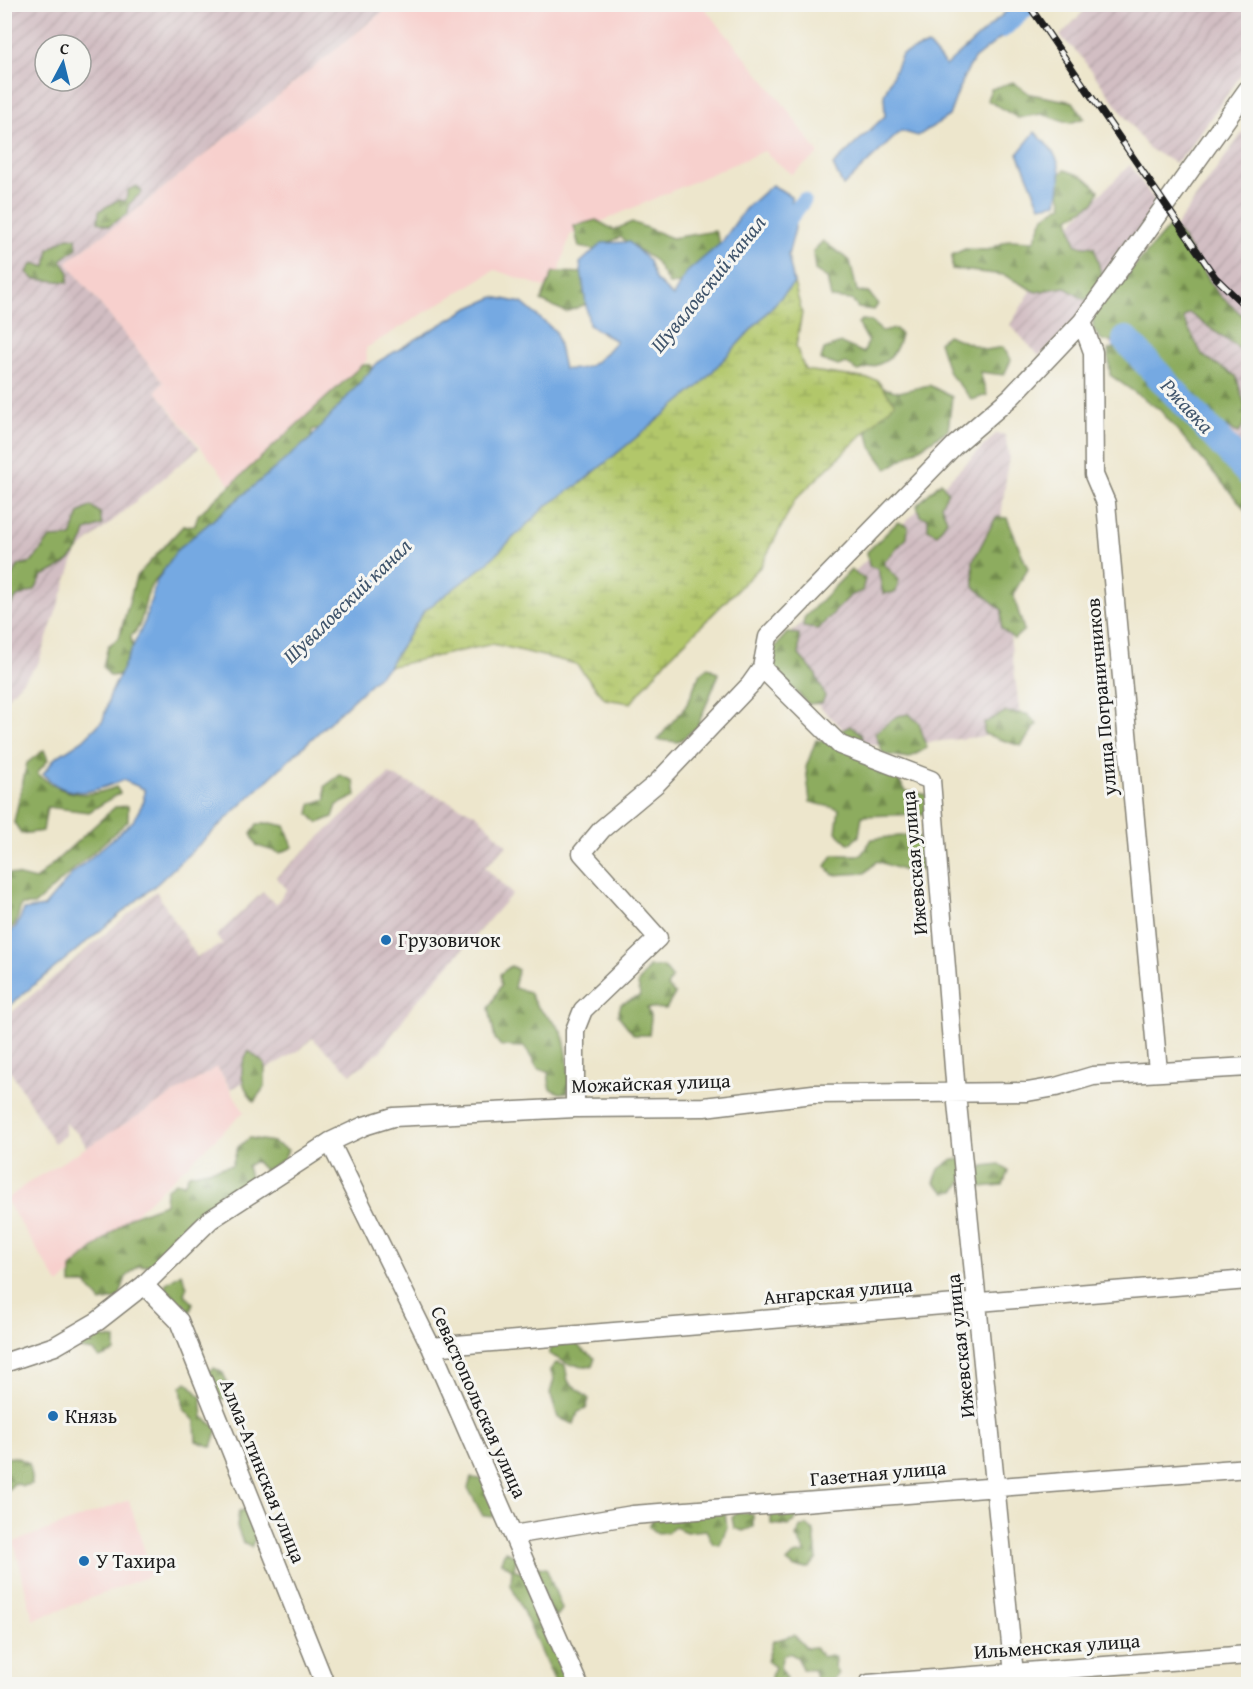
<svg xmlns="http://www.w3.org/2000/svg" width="1253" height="1689" font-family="'Gentium Book Plus',serif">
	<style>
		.built { fill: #f7d0cd }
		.industrial { fill: url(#industrial-furrows); fill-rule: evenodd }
		.forest { fill: url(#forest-firs); stroke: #54643e; stroke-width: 1.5 }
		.wetland { fill: url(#wetland-marsh); stroke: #677244; stroke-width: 1.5 }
		.water { fill: #74a9e2; stroke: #48627f; stroke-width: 1.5 }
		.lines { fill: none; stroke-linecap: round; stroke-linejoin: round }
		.canal { stroke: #74a9e2; stroke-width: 16 }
		.river { stroke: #74a9e2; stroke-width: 28 }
		.minor-casing { stroke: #848174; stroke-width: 21 }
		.minor { stroke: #fff; stroke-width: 18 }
		.rail-casing { stroke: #1c1c1c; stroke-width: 7 }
		.rail { stroke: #f6f6f2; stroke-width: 4.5; stroke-dasharray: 14; stroke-linecap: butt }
		.poi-dot { fill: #1f6fb2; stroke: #f6f6f2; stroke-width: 2 }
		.labels { text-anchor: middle; stroke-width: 6; stroke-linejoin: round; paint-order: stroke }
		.street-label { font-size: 20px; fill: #1c1c1c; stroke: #f6f6f2 }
		.poi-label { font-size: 20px; fill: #1c1c1c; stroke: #f6f6f2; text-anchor: start }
		.water-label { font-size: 21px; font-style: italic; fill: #3f546b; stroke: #f6f6f2 }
	</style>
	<defs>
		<pattern id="industrial-furrows" width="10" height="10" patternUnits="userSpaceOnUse" patternTransform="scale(1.5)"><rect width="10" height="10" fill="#d2bec3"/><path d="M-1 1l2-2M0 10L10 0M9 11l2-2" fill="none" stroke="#b4a3a7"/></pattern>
		<pattern id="forest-firs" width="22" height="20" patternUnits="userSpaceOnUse" patternTransform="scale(1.5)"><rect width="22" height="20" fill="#8dac5f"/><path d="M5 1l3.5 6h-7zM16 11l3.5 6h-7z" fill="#728b4e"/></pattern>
		<pattern id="wetland-marsh" width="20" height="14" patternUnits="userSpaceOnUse" patternTransform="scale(1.5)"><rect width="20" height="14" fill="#b2c76b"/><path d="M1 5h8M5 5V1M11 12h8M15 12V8" fill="none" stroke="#98aa5c"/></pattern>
	</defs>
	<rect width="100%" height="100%" fill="#f6f6f2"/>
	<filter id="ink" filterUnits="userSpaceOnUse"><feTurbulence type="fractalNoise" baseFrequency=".0167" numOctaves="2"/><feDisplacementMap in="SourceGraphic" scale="12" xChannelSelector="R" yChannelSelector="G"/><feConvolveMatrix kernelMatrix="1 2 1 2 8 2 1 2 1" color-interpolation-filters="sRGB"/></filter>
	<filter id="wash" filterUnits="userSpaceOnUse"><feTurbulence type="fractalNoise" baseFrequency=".008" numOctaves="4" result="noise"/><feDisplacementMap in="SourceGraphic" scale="24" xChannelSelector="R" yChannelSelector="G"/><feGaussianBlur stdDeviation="1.35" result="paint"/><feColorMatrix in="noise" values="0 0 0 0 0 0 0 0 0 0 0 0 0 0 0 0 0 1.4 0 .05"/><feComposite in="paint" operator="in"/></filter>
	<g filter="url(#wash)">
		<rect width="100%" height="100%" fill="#ede6cc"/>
		<path class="built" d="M391,5h311l80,97 37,52 -28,20 -27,-23 -194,84 -17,55 -58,-20 -129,78 1,12 -134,128 -77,-97 7,-9 -97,-120 60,-44z
			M217,1067l27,45 -185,173 -53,-85 19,-15z
			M129,1500l23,75 -119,45 -19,-78z"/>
		<path class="industrial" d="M5,5h386l-265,213 -60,44 97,120 -7,9 43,57 -122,103 -39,113 -33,36zM45,45h36v36h-36z
			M1090,5h158v60l-63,89 -10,9 -27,-15 -69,-94 -19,-18z
			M1248,125v378l-151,-175 81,-105z
			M1130,165l29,42 -82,114 -38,35 -29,-31 66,-107z
			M996,434l9,1 4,21 -11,84 24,192 -134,15 -31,-5 -81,-76 -3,-15z
			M389,774l87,40 31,32 -22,21 27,27 -99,111 -33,47 -29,22 -39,-36 -11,11 -70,40 -14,-22 -130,80 -9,-13 -13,-11v12l-11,8 -44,-73 -5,2v-54l151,-127 41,66 26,-13 -7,-8 47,-44 13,12 11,-15 -11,-12z"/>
		<path class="forest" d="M1013,82l17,12 43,8 11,16 -14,5 -29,-9 -23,4 -31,-18 4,-11z
			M1065,170l19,7 15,13 -4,12 -26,16 7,27 18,2 10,38 -19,15 -21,-13 -28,5 -32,-17 -52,-6v-14l13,-6 23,1 21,-10 25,1 10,-25 19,-11 -7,-28z
			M137,186l5,6 -13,12 -1,9 -19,13 -11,-4 1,-11 19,-11 8,1 2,-11z
			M596,220l18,10 18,-8 40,16 43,-7 7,17 -35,35 -18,1 -14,-23 -35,-24 -26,13 -15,-3 -5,-21z
			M1171,225l10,11 37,58 30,26v35l-59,-42 -6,5 20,38 33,20 12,40 -9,17 -22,-9 -75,-82 -40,-1 -9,-12v-15z
			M68,237l8,1 1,10 -16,12 8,13 -1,9 -34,-3 -7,-7 6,-9 13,4 3,-18z
			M823,241l27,20 7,30 12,2 9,11 -4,6 -16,-2 -6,-8 -21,-2 -4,-20 -12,-8 -2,-19z
			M553,272l34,1 2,30 -23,9 -25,-11z
			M862,320l8,1 12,10 14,-2 5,6c-7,27 -18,29 -43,36l-12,-8 -8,3 -17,-6 3,-11 17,-6 23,10 4,-12 -10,-18z
			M947,335l39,15 17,-3 8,13 -7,15 -24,-3 7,23 -15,5 -23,-27 -10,-31z
			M1123,344l20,5 105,120v44l-88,-103 -50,-35 -2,-25z
			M362,365h9l2,7 -43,53 -18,5 -2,18c-53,42 -115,81 -157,135 -12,16 -6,40 -22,53l2,17 -6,21 -17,2 -7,-9 5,-21 11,-8 17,-61 47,-51 12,-1 3,-10z
			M929,385l23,12 -4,33 -61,39 -16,-22 -9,-41 22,-18 15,4z
			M941,482l7,10 -7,13 6,15 -10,15 -9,-6v-11l-8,-2 -3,-11z
			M91,506l9,7 2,12 -16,6c-6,24 -21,36 -44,45l-7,14 -18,7 -12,16v-33l5,-1 9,-14 13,-3 18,-24 21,-1 8,-24z
			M996,517l11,1 21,51 -15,25 11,36 -10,9 -13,-11 1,-18 -28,-23 -1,-26z
			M898,522l10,4 -1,12 -24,25 16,17 -3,12 -13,2 -5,-25 -9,-3 -2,-14z
			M851,570l14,9 -3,12 -12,5 -32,33 -15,-2 1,-9z
			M787,633l12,1v21l16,18 10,23 -3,7 -14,1 -36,-37 -2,-14z
			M708,667l11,7 -22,53 -19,15 -20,-2c8,-12 18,-22 27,-33 10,-14 7,-28 23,-40z
			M1005,712l22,2 10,10 -16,22 -37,-12v-11z
			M909,714l10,9 8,25 -18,10 -26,-4 -8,-21 22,-17z
			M850,726l11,8 6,24 23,10 16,23 24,4 -6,19 -62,2 -3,20 -10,8 -13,-12 3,-23 -29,-7 -4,-35 10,-27 17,2 7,-11z
			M44,750l4,10 -11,13c23,22 50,26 79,14l4,6 -31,19 -42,-5 -4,24 -22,3 -7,-12 13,-59z
			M340,775l14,6 2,15 -19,9 -4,12 -15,6 -9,-9 2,-10 15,-5 -1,-13z
			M128,806v15l-94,84h-13l-5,18 -11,10v-57l3,-3 27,7 80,-73z
			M271,823l14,3 8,21 -13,6 -23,-7 -6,-12 6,-10z
			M917,834l6,9 11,4 -2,21 -24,4 -31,-11 -12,12 -32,2 -7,-9 7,-11h28l11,-16z
			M511,966l7,4 -4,18 15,4c10,22 15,19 29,35 10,12 12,50 10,65l-8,1 -10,-4 -2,-18 -10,-2 -13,-22 -24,-1 -6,-7 -6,-31 12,-23 -1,-11z
			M649,967h15l8,10 -5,10 8,7 -9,15 -19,-1 4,10 -2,17h-15l-16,-20 3,-11 19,-8 -2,-13z
			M249,1051l16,13v22l-11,16c-13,-16 -17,-33 -5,-51z
			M250,1138l23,4 15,8 -5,10 -18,11 -10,-10 -8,5 4,15 -61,42 -39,42 -13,1 -12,11 -7,21 -18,4 -15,-18h-15v-16l59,-51 35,-13 1,-14 9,-8 9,2 5,-10 43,-9 6,-18z
			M953,1159l13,1 3,12 -14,19 -10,1 -11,-10 5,-13z
			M1000,1164l8,7 -5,14 -23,2 -4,-11 7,-10z
			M181,1273l6,13 -3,8 9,9 -3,9 -10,1 -12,-13 -3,-16z
			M94,1329l10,9 11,1v13l-16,6 -5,-7 -14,-2v-12z
			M573,1339l9,11 13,8 -3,9 -24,-3 -19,-10 5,-12z
			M556,1363l9,2 3,16 21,18 -3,10 -8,3 -4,12 -16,-6 -8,-25 4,-14 -4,-9z
			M214,1368l9,5 9,20 -7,6 -11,-1 -10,-23z
			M187,1382l14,15 2,20 15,12 -6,18 -16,-6 -1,-20 -11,-12 -3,-23z
			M15,1457l14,6 3,21 -9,2 -8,-3 -10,9v-34z
			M471,1478l11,1 14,29 -3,9 -10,-1 -15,-28z
			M251,1509l8,22 -8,16 -8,-4 -6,-16 2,-16z
			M782,1509l14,1 1,9 -9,7 -17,-2v-10z
			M737,1512l16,2v13l-10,4 -9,-3 -2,-10z
			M692,1513h33l2,14 -7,18 -7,-1 -7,-14 -20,2 -11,-5 -7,5 -11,1 -8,-7 5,-9 12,-2 9,6z
			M807,1525l7,7 3,27 -8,9h-14l-8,-6 7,-7 12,-2 -10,-16 5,-10z
			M505,1551l12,5 -3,13 9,5 49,110h-16l-45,-99 1,-16 -11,-7z
			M536,1567l10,1 16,41 -4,7h-7z
			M794,1635l12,13 9,-1 7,10 9,-2 5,2 -2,8 4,9 -7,8 -15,-2 -2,-10 -12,-1 -4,-11 -8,-5 -7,2 -3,12 7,11 -5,6 -10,-1 -1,-7 4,-9 -8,-6 6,-20z"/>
		<path class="wetland" d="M794,283l8,30 -6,33 9,24 72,10 18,23 -100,97 -34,66 -94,94 -36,43 -26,-4 -29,-35 -83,-20 -105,23 36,-56 62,-47 60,-58 36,-24 118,-97z"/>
		<path class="water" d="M1010,8l11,2 -3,14 -44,35 -11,19 -14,38 -31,20 -17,-5 -58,55 -10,-21 52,-49 -1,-21 18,-41 26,-9 18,21z
			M1035,132c26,26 29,34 22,71l-17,3 -22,-53z
			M772,185l19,11 4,33 -7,26 6,28 -94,102 -118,97 -36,24 -60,58 -62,47 -36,56 -230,216 -153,126v-71l12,-13 7,-15 20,-3 28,-33 61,-53 11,-20v-12l-21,-9c-28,12 -56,21 -80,-6l12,-16 28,-18 20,-20 7,-25 35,-74 11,-39 21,-32 133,-111 69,-78 88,-52 27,-12 28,6 34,29 8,37c27,3 35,-9 52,-28l-27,-16 -9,-62 22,-20 27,-1 20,19 6,18 18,17 13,-23 36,-31 23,-33z"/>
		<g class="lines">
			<path class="canal" d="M1003,30l29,-26
				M780,231l23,-30"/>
			<path class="river" d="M1126,340l122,132"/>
		</g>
	</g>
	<g filter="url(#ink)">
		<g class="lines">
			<g class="minor-casing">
				<path id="minor" d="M1082,322l11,30 1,123 12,28 52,568
					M762,668l78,77 91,35 25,313 59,591
					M575,1108v-78l8,-20 75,-72 -76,-85 20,-24 55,-46 93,-98 12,-17 6,-31 186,-191 57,-49 71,-75 166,-233
					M330,1142l101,205 147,337
					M144,1285l35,36 146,363
					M431,1347l817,-67
					M4,1363l51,-17 43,-25 46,-36 66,-65 120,-78 34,-16 29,-9 182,-9 129,-1 109,-13 214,-2 29,-5 37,-11 155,-9
					M513,1535l120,-20 615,-47
					M868,1684l380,-29"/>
			</g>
			<use href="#minor" class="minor"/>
			<g class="rail-casing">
				<path id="rail" d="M1028,4l187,273 33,32"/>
			</g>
			<use href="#rail" class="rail"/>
		</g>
	</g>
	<g class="poi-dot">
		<circle cx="386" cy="940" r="6"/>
		<circle cx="53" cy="1416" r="6"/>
		<circle cx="84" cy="1561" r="6"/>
	</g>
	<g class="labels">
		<g class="street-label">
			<text transform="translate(1101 697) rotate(-95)" y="7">улица Пограничников</text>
			<text transform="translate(914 863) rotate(-95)" y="7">Ижевская улица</text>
			<text transform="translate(651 1083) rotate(-2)" y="7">Можайская улица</text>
			<text transform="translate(838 1291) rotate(-5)" y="7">Ангарская улица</text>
			<text transform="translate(960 1346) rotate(-96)" y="7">Ижевская улица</text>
			<text transform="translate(479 1402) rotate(66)" y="7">Севастопольская улица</text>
			<text transform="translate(263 1471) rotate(68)" y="7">Алма-Атинская улица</text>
			<text transform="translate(878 1473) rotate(-5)" y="7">Газетная улица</text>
			<text transform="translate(1057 1646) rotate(-4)" y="7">Ильменская улица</text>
		</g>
		<g class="poi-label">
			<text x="398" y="947">Грузовичок</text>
			<text x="65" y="1423">Князь</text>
			<text x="96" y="1568">У Тахира</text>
		</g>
		<g class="water-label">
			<text transform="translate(708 284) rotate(-51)" y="7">Шуваловский канал</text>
			<text transform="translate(1187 406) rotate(47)" y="7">Ржавка</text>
			<text transform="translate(347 601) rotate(-44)" y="7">Шуваловский канал</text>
		</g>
	</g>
	<rect width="1253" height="1689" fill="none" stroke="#f6f6f2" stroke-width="24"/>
	<g transform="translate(63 63) rotate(7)"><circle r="28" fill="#f6f6f2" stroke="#9f9f9c" stroke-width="1.5"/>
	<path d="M0-4.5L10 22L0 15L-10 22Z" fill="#1f6fb2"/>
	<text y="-9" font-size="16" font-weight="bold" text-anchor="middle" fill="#1c1c1c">С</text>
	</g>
</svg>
